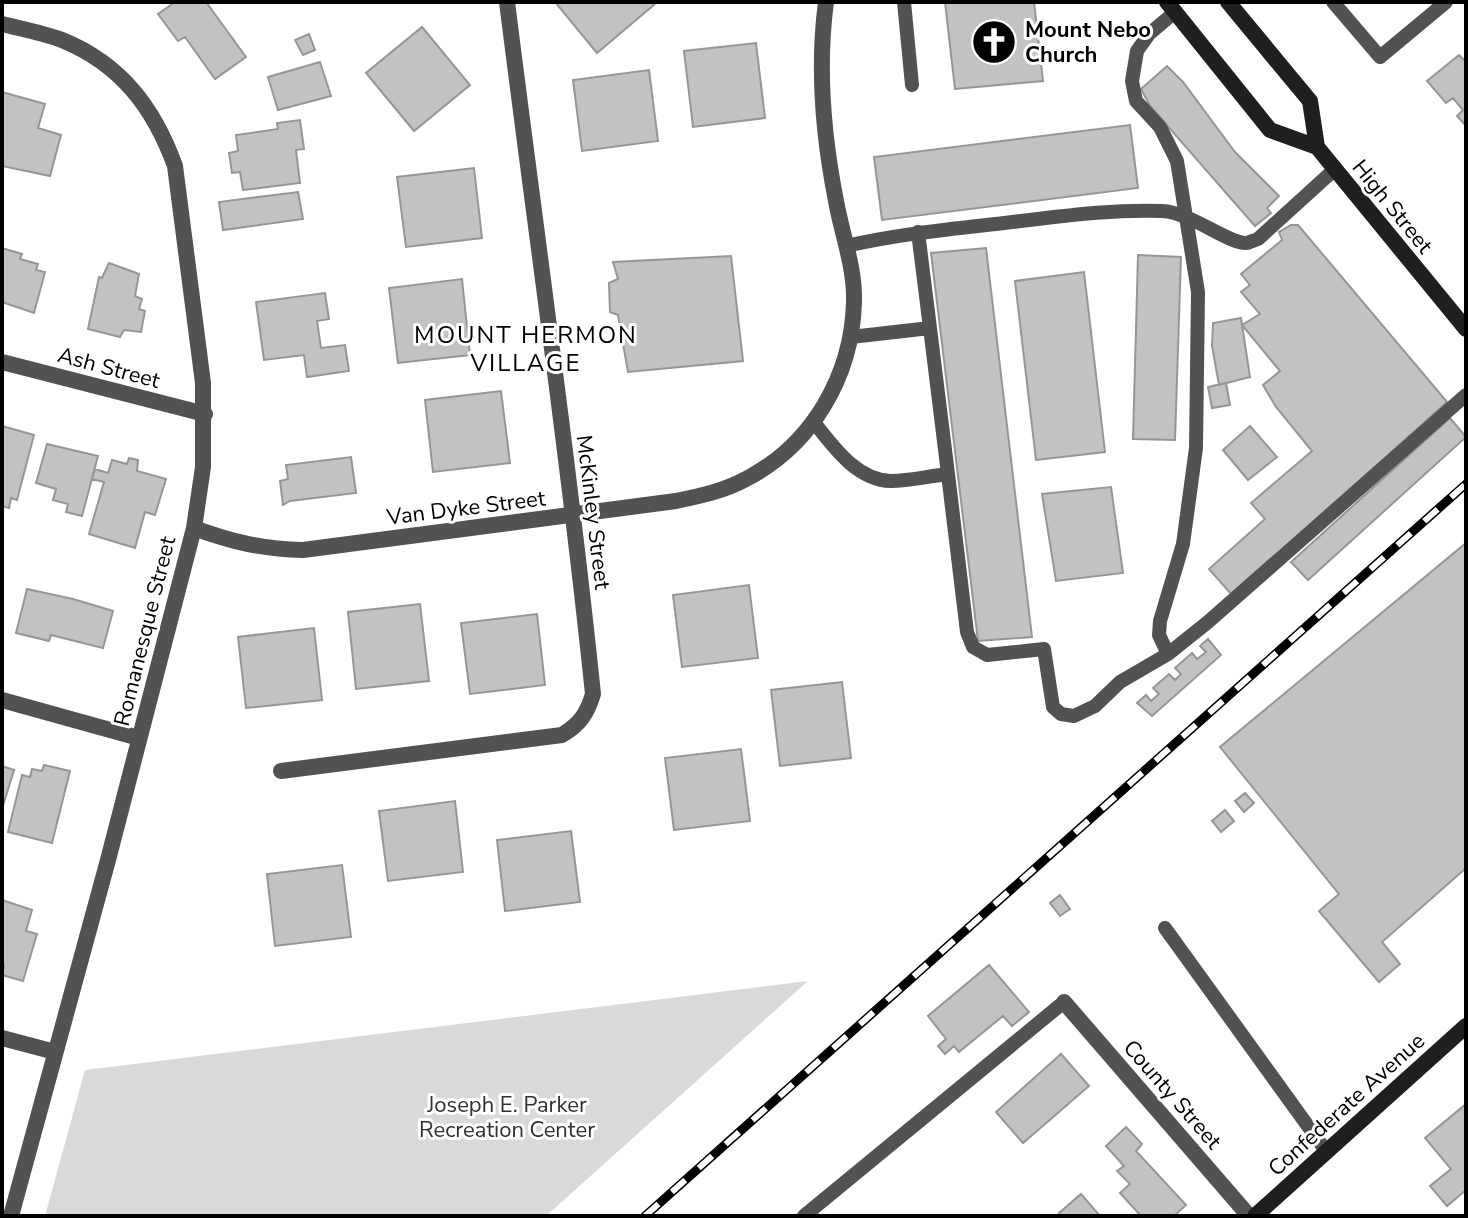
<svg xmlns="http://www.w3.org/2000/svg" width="1468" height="1218" font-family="'Nunito Sans',sans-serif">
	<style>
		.green { fill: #d9d9d9 }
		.building { fill: #c2c2c2; stroke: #969696; stroke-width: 2 }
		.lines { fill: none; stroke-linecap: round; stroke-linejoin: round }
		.lane { stroke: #525252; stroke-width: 14 }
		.street { stroke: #525252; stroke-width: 16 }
		.secondary { stroke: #1f1f1f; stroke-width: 16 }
		.rail-casing { stroke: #000; stroke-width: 9 }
		.rail { stroke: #fff; stroke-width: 6; stroke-dasharray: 18; stroke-linecap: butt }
		.labels { text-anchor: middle; stroke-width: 6; stroke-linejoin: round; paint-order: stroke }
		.poi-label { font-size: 22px; font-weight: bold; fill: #000; stroke: #fff; text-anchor: start }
		.street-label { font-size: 22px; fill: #000; stroke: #fff }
		.park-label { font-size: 22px; fill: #303030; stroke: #fff }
		.neighbourhood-label { font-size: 24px; letter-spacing: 2px; fill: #000; stroke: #fff }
	</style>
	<rect width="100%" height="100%" fill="#fff"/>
	<path class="green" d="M808,981l-262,235h-501l40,-146z"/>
	<path class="building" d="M175,2h31l40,55 -31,22 -30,-42 -7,4 -20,-27z
		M555,2h99l1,2 -58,49z
		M945,2h89l9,79 -88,8z
		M422,27l48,58 -56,46 -48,-58z
		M309,34l6,16 -12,5 -8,-15z
		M756,43l9,75 -72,9 -9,-76z
		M1459,55l7,7v64l-9,-10 6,-6 -10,-12 -7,5 -19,-22z
		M320,62l11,34 -53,14 -10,-33z
		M1167,66l16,16 52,70 44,44 -12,12 4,5 -16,13 -105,-120 -9,-17z
		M649,70l9,71 -76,10 -9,-71z
		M2,92l43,12 -7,24 23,7 -11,41 -48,-10z
		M300,120l4,29 -8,1 4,33 -57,7 -3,-18 -8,1 -3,-20 9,-2 -2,-16 42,-6 -1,-6z
		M1130,125l8,63 -256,32 -8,-63z
		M474,168l8,70 -76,9 -9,-70z
		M298,192l5,27 -80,11 -4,-28z
		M1291,225h7l149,177 -215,193 -23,-26 56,-50 -14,-16 61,-52 -36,-44 -13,-22 17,-14 -38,-46 18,-11 -19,-22 9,-7 -9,-11 41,-34 -3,-8z
		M2,248l20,6 -2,5 18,5 -2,6 9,2 -11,41 -32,-11z
		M986,248l46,389 -54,4 -47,-388z
		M1138,255l43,2 -6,183 -42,-1z
		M731,256l12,105 -115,11 -10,-57 -8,-3 -1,-29 9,-4 -5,-17z
		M109,263l30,11 -4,22 7,3 -3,10 6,2 -4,21 -17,-2 -4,7 -32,-8 11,-52 3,1z
		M1084,272l21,180 -69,8 -21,-179z
		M462,279l8,76 -72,8 -9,-75z
		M325,293l4,26 -12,2 4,27 24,-3 4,26 -42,6 -3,-22 -40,5 -8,-58z
		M1241,318l9,59 -31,8 -7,-39 1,-23z
		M1226,383l4,22 -18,3 -4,-21z
		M501,391l9,72 -77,9 -8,-72z
		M1450,418l16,19 -158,143 -17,-18z
		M2,426l32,9 -17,65 -6,-2 -2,10 -7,-2z
		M1250,426l27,31 -29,23 -25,-30z
		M47,444l51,12 -16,60 -16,-4 2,-8 -15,-4 3,-11 -20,-6z
		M351,457l5,36 -66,8 -7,4 -3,-24 8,-2 -2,-14z
		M129,458l9,2 -1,11 29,8 -11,36 -10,-3 -10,36 -46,-14 15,-52 -12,-3 3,-10 13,4 4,-13 15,4z
		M1111,487l12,86 -67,8 -14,-87z
		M1466,543v325l-84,74 18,22 -21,18 -60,-71 20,-17 -119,-147z
		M749,585l9,73 -76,9 -9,-72z
		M27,589l46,10 40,12 -10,37 -52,-13 -2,6 -33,-8z
		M420,604l9,77 -73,8 -8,-77z
		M537,614l8,71 -75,9 -9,-71z
		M314,628l8,72 -76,8 -8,-71z
		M1208,639l13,16 -69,61 -15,-13 9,-8 5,6 8,-7 -6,-6 16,-14 6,6 6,-6 -6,-6 17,-15 5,6 9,-7 -6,-6z
		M842,682l9,76 -71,8 -9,-76z
		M741,749l9,72 -76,9 -9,-72z
		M44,765l26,6 -18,72 -44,-11 14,-57 8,2 2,-8 10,2z
		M2,766l12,4 -12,39z
		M1245,793l9,10 -10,9 -9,-11z
		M455,801l8,71 -75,9 -9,-70z
		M1225,810l9,11 -13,11 -9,-11z
		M571,831l9,71 -75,9 -8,-71z
		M342,865l9,72 -76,9 -8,-72z
		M1060,895l10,14 -10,7 -10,-13z
		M2,900l30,10 -6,21 11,3 -14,47 -21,-6 2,-9 -2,-1z
		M989,965l40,47 -17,14 -9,-10 -44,36 -5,-6 -9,8 -7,-8 8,-7 -18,-23z
		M1061,1054l28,32 -66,57 -27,-31z
		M1466,1104v86l-19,16 -17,-20 21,-17 -26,-31z
		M1126,1127l16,17 -6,7 50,54 -12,11h-33l-21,-23 10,-9 -13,-13 7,-5 -18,-20z
		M1081,1194l19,22h-39l-2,-3z"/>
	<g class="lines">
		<path class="lane" d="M904,2l8,83
			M1333,2l47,55 66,-55
			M846,246c52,-12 105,-17 158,-23 53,-6 105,-14 158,-12 29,1 68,34 85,32 1,0 10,-4 11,-4l77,-70
			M851,337l79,-9 -12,-96
			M813,421c20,25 43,59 78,60 18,0 38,-5 57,-7l-18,-146
			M948,474l19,158 6,15 14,8 57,-6 9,58 8,7 13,2 21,-10 25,-24 48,-28 40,-32 258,-227
			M1168,654l-9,-19 1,-14 23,-77 13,-96 2,-156 -21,-131 -17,-34 -24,-26 -4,-20 5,-30 12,-17 26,-22
			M1165,928l161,223
			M804,1216l260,-214"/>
		<path class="street" d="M2,24c20,5 41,9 60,16 59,24 92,68 113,126l28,217v84l-9,61 -86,332 -97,356
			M2,362l203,52
			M194,528c38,14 68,21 109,22l373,-49c24,-5 48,-10 70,-22 66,-34 106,-103 108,-177 1,-35 -12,-67 -18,-101 -13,-66 -19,-132 -10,-199
			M2,700l137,38
			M281,771l281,-36c18,-11 25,-21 31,-41 -24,-231 -57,-461 -86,-692
			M1064,1002l185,214
			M2,1038l53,14"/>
		<path class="secondary" d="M1167,2l103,128 47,17 149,182
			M1228,2l82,99 7,46
			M1255,1216l211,-190"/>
		<g class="rail-casing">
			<path id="rail" d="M645,1216l821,-732"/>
		</g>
		<use href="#rail" class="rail"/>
	</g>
	<defs>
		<g id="church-disc" transform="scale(2.3)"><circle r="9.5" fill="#000" stroke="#fff"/><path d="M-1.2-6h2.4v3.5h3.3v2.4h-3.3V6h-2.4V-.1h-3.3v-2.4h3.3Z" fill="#fff"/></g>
	</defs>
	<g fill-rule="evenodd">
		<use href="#church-disc" x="994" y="42"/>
	</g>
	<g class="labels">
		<g class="poi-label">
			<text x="1025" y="37">Mount Nebo<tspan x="1025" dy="25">Church</tspan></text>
		</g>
		<g class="street-label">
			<text transform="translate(1393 206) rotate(51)" y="8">High Street</text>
			<text transform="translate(109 367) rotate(15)" y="8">Ash Street</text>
			<text transform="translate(466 507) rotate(-7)" y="8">Van Dyke Street</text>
			<text transform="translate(594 512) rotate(83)" y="8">McKinley Street</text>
			<text transform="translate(144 631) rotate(-76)" y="8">Romanesque Street</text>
			<text transform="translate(1173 1094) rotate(49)" y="8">County Street</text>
			<text transform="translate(1346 1104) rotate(-42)" y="8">Confederate Avenue</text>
		</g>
		<g class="park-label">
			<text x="507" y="1112">Joseph E. Parker<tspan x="507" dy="25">Recreation Center</tspan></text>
		</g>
		<g class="neighbourhood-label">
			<text x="526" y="343">MOUNT HERMON<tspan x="526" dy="28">VILLAGE</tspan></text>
		</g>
	</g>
	<rect width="1468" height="1218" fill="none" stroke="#000000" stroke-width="8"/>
</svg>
